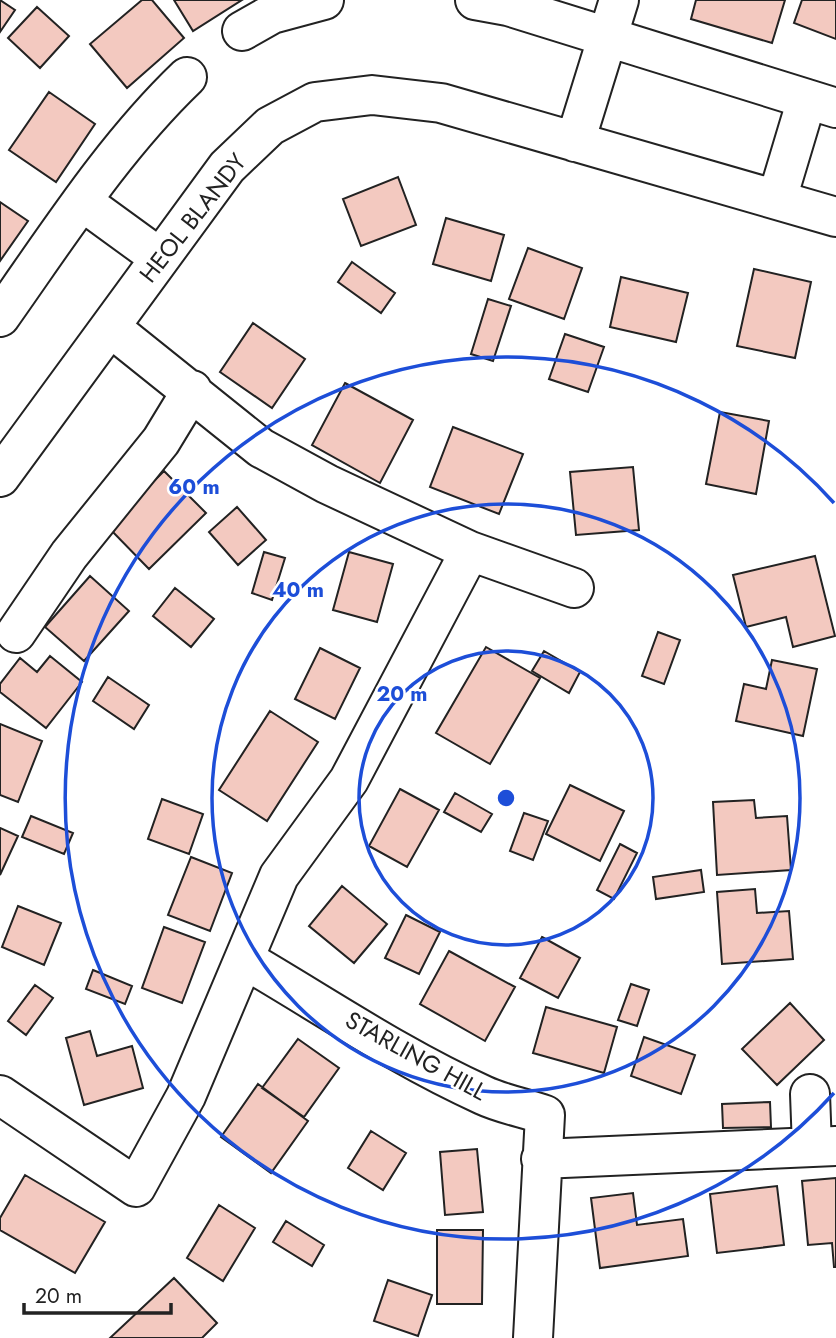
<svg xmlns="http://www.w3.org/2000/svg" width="836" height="1338" font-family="Jost,sans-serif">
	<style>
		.building { fill: #f3c9c0; stroke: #222; stroke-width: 2 }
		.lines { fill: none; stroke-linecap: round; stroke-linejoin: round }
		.minor-casing { stroke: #222; stroke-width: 42 }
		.minor { stroke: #fff; stroke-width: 38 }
		.ring { fill: none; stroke: #1d4ed8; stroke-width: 3.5 }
		.labels { text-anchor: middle; stroke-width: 5; stroke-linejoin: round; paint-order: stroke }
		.street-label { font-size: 24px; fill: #222; stroke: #fff }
		.centre { fill: #1d4ed8; stroke: #fff; stroke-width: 3.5 }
		.ring-label { font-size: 21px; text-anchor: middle; font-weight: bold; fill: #1d4ed8; stroke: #fff; stroke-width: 5; stroke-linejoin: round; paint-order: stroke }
	</style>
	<rect width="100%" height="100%" fill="#fff"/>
	<path class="building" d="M0,0l15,10 -15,22z
		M142,0h10l32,38 -57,50 -37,-44z
		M174,0h68l-49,31z
		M696,0h89l-13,43 -81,-24z
		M802,0h34v39l-42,-16z
		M37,7l32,29 -29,32 -32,-30z
		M49,92l46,32 -39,58 -47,-32z
		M398,177l18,48 -55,21 -18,-47z
		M0,202l28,19 -28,40z
		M446,218l58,17 -13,46 -58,-17z
		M528,248l54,20 -18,51 -55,-20z
		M352,262l43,31 -14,20 -43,-31z
		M754,269l57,13 -16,76 -58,-12z
		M621,277l67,16 -12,49 -66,-15z
		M488,299l23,7 -18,55 -22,-7z
		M253,323l52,36 -33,49 -52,-36z
		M565,334l39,13 -16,45 -39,-13z
		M345,383l68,37 -33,63 -68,-38z
		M720,412l49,9 -13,73 -50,-10z
		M453,427l70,27 -24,60 -69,-27z
		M633,467l6,63 -63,5 -6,-63z
		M164,471l42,42 -57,56 -41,-42z
		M237,507l29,33 -28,25 -29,-33z
		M264,552l21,6 -13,42 -20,-7z
		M349,552l44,12 -16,58 -44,-12z
		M815,556l20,80 -42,11 -7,-30 -40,10 -13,-52z
		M90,576l39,35 -45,50 -39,-34z
		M175,588l39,31 -23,28 -38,-31z
		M658,632l22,8 -16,44 -22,-8z
		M486,647l54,31 -50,86 -54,-31z
		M320,648l40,20 -25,51 -40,-20z
		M544,651l36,21 -11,21 -37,-22z
		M50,656l32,26 -36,46 -46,-36v-8l20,-26 17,14z
		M772,660l45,9 -14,67 -67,-15 8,-37 22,5z
		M108,677l41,28 -15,24 -41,-28z
		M270,711l48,31 -51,79 -48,-31z
		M0,724l42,17 -24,61 -18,-7z
		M570,785l54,26 -24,50 -54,-27z
		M400,789l39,21 -32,57 -38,-21z
		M455,793l37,21 -11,18 -37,-20z
		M162,799l41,15 -14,40 -41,-15z
		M754,800l2,18 31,-2 4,54 -74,5 -4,-73z
		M524,813l24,8 -15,39 -23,-9z
		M31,816l42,17 -9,21 -42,-17z
		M0,828l18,8 -18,39z
		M620,844l17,9 -23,46 -17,-9z
		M191,857l41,16 -22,58 -42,-16z
		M701,870l3,22 -48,7 -3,-22z
		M342,886l45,38 -33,39 -45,-37z
		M755,889l2,24 32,-2 4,48 -71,5 -5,-72z
		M18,906l43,17 -17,42 -42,-18z
		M406,915l34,17 -21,42 -34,-16z
		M164,927l41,15 -23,61 -40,-15z
		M542,937l38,21 -22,40 -38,-20z
		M449,951l66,36 -30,54 -65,-37z
		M93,970l39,16 -7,18 -39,-15z
		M631,984l18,6 -12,36 -19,-6z
		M35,985l18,13 -27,37 -18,-14z
		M790,1003l34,37 -47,45 -35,-36z
		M546,1007l71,20 -13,46 -71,-20z
		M90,1031l7,25 35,-10 11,42 -59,17 -18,-67z
		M644,1037l51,18 -14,39 -50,-18z
		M298,1039l41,29 -35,49 -42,-29z
		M258,1084l50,37 -37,52 -50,-36z
		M770,1102l1,25 -48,1 -1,-24z
		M371,1131l35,22 -23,37 -35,-22z
		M477,1149l6,63 -38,3 -5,-63z
		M25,1175l80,47 -30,51 -75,-43v-12z
		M836,1178v89h-2l-2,-24 -24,2 -6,-64z
		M777,1186l7,59 -67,8 -7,-59z
		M633,1193l4,32 46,-6 5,37 -88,12 -9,-70z
		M219,1205l36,23 -32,53 -36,-23z
		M286,1221l38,24 -12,21 -39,-24z
		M437,1230h46l-1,74h-45z
		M174,1278l43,45 -15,15h-92z
		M388,1280l44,15 -14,41 -44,-15z"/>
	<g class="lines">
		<g class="minor-casing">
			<path id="minor" d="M475,0l33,6 328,102
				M242,31l30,-17 52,-14
				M575,142l44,-142
				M777,199l30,-100
				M83,202l77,56
				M0,317c58,-82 114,-170 187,-240
				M0,477l227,-310 43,-41 45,-24 57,-7 69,8 395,114
				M470,551l104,37
				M16,633l53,-78 92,-114 31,-51
				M244,959c79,46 155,98 239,136 19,9 42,13 62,20l-12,223
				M810,1094l2,53
				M0,1095l136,92 50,-91 93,-220 70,-96 121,-229 -143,-67 -66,-36 -151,-121
				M541,1159l295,-13"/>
		</g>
		<use href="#minor" class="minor"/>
	</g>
	<g class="ring">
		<circle cx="506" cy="798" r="147"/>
		<circle cx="506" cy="798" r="294"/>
		<path d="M834 1093A441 441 0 1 1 834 503"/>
	</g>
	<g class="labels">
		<g class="street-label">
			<text transform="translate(193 218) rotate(-52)" y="8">HEOL BLANDY</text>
			<text transform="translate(416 1056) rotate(29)" y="8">STARLING HILL</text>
		</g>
	</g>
	<circle cx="506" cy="798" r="10" class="centre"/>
	<g class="ring-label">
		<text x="194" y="494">60 m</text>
		<text x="298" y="597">40 m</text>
		<text x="402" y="701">20 m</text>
	</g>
	<path d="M24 1303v10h147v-10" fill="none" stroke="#222222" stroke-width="3.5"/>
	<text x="35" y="1303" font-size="21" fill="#222222" stroke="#ffffff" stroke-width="5" paint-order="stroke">20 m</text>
</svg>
